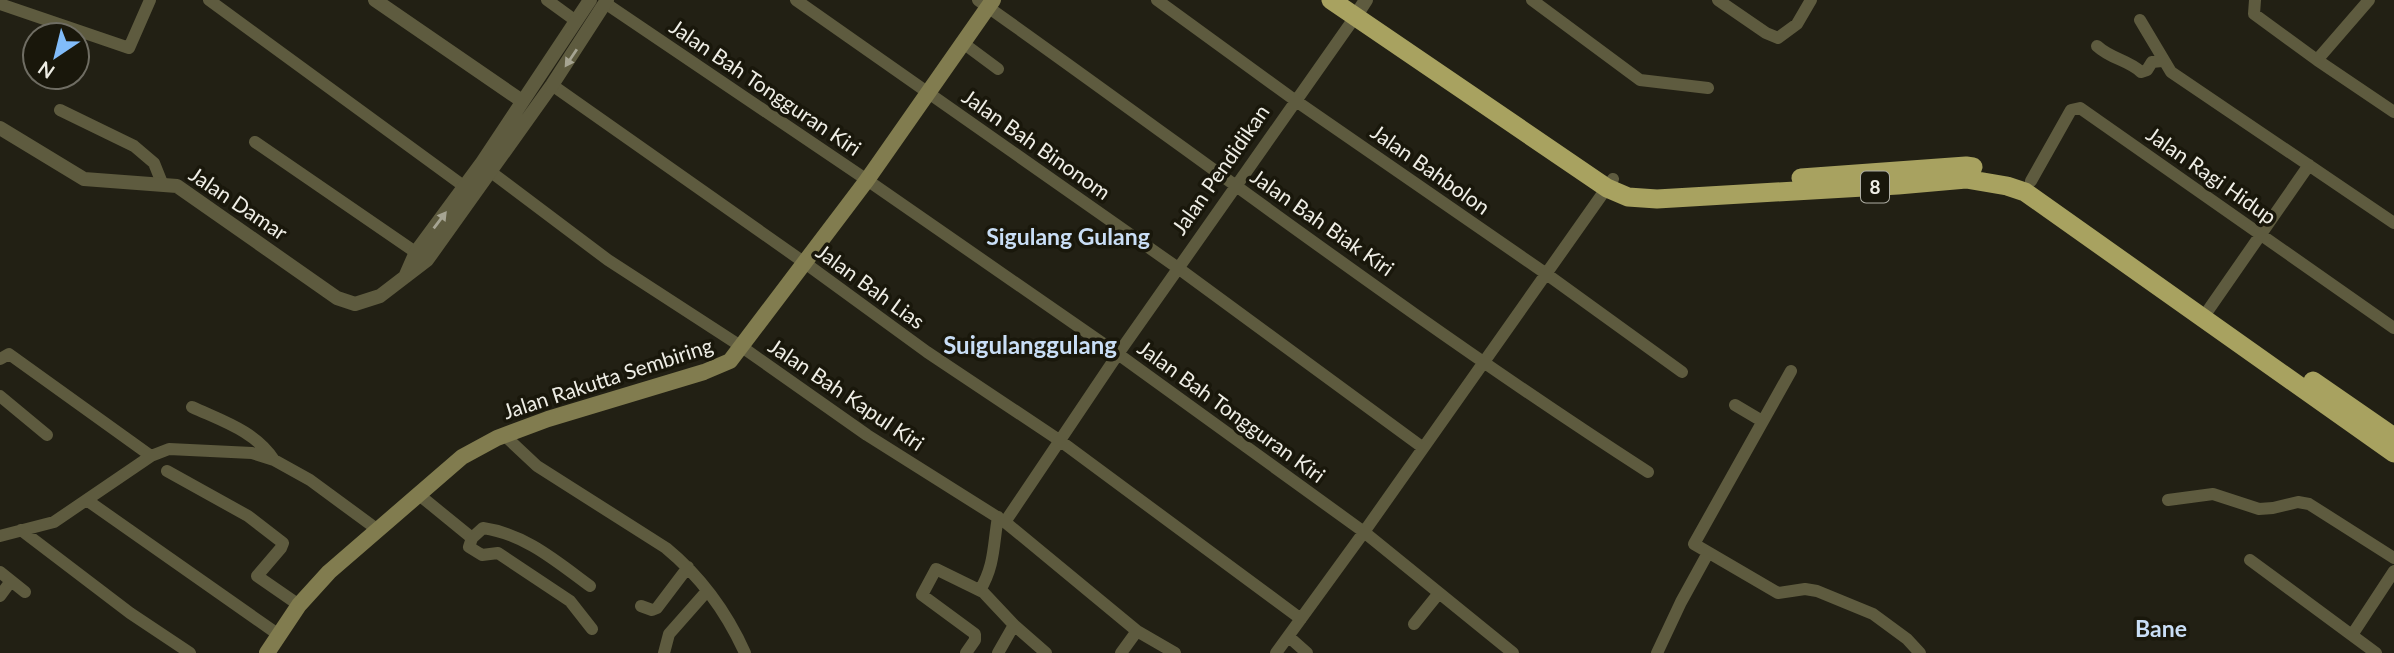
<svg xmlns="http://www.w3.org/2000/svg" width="2394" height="653" font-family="Lato,sans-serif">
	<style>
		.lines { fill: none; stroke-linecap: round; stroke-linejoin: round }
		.minor { stroke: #5e5b3f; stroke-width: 12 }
		.tertiary { stroke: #5e5b3f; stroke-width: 14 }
		.secondary { stroke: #817c4f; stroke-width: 16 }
		.trunk { stroke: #a8a260; stroke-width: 19 }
		.oneway { fill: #a6a492 }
		.labels { text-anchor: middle; stroke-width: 7; stroke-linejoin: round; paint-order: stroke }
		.shield { fill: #19170b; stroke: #afaea4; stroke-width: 2 }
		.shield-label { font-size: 19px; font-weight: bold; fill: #efeee6 }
		.street-label { font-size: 21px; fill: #efeee6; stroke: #19170b }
		.neighbourhood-label { font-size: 23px; font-weight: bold; fill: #c9def6; stroke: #19170b }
		.quarter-label { font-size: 24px; font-weight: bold; fill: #c9def6; stroke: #19170b }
	</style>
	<rect width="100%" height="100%" fill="#222014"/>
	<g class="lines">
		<path class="minor" d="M209,0l256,187
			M547,0l29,21
			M796,0l382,268 244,179
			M978,0c223,158 440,324 670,472
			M1157,0l139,101 249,172 137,99
			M1532,0l108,80 68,8
			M1718,0l48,33 12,5 19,-14 14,-24
			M2255,0l-1,14 63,46 77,52
			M605,3l262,177 251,174 246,178 149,121
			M0,4l129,44 21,-48
			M2140,20l31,52 223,151
			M963,43l35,26
			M2097,46c14,13 31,14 44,26l6,-2 5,-8 10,-1
			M2317,60l52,-60
			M552,85l253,178 122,89 132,88 242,179
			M60,110l74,36 20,17 8,20
			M255,142l169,116
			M491,172l117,88 134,87 125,88 138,87 132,109 38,22
			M2031,181l40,-71 9,-2 314,220
			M2209,309l100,-144
			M0,359l9,-5 142,102
			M1791,371l-97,173 84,49 27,-4 12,2 56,23 34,25 13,14
			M0,396l47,39
			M1735,405l27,16
			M192,407c30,14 63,24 82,53
			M504,435l33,31 129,82c34,28 61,65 79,105
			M167,471l81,45 35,27 -2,5 -24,28 42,29
			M418,494l54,44 -3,9 13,8 16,-2 72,48 22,28
			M2168,500l45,-6 46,15 14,-1 25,-6 11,2 85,54
			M88,501l191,134
			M1005,522l113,-168 237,-337
			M21,530l109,83 60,40
			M0,536l54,-14 97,-66 18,-7 83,4 22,7 36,20 68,50
			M472,538l11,-10c42,6 73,33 107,58
			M2250,560l126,93
			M0,572l25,20
			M980,590c15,-25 13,-45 18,-73
			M0,596l11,-15
			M641,606l11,4 5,-2 31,-41
			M1414,624l25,-31
			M2352,635l42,-64
			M1289,637l18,16
			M664,653l5,-19 38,-43
			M966,653l9,-13v-6l-53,-39 14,-26 47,23 31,33 32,28
			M998,653l16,-28
			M1121,653l16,-22
			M1276,653l88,-121 249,-353
			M1657,653l24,-51 27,-49"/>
		<path class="tertiary" d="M375,0l147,101
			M1355,17l11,-17
			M0,128l84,51 93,7 160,112 18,6 25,-8 47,-36 125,-175 55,-85
			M405,277l11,-25 65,-88 109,-164"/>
		<path class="secondary" d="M267,653l32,-48 30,-33 133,-115 35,-19 51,-19 156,-47 26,-11 137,-181 126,-180"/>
		<path class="trunk" d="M1331,0l276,188 21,9 29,2 241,-14 68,-6 41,7 18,6 369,261
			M1801,178l165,-12 7,1
			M2313,381l81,56"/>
	</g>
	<defs><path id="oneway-solid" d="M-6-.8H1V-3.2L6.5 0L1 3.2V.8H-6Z" transform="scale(1.75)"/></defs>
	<g class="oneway">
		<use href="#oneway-solid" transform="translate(571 58) rotate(124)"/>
		<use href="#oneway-solid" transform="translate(440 220) rotate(-53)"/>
	</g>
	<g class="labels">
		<rect class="shield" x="1861" y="171.5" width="28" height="31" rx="5"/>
		<g class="shield-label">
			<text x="1875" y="194">8</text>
		</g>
		<g class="street-label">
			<text transform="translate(765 88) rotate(34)" y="7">Jalan Bah Tongguran Kiri</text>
			<text transform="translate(1036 145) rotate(35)" y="7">Jalan Bah Binonom</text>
			<text transform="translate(1221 170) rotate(-55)" y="7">Jalan Pendidikan</text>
			<text transform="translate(1430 170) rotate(35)" y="7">Jalan Bahbolon</text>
			<text transform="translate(2211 176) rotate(35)" y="7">Jalan Ragi Hidup</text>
			<text transform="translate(238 204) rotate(34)" y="7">Jalan Damar</text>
			<text transform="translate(1322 223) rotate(35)" y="7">Jalan Bah Biak Kiri</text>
			<text transform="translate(870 287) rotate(36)" y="7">Jalan Bah Lias</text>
			<text transform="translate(608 379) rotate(-18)" y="7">Jalan Rakutta Sembiring</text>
			<text transform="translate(846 395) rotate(34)" y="7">Jalan Bah Kapul Kiri</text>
			<text transform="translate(1231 412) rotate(36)" y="7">Jalan Bah Tongguran Kiri</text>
		</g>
		<g class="neighbourhood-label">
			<text x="1068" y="245">Sigulang Gulang</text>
			<text x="2161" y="637">Bane</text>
		</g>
		<g class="quarter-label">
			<text x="1030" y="354">Suigulanggulang</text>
		</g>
	</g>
	<g transform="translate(56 56) rotate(215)"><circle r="33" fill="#19170b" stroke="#6f6d63" stroke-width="2"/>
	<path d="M0-5L12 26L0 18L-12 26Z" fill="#81bcfa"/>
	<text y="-10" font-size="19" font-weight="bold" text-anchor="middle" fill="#efeee6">N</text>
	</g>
</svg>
